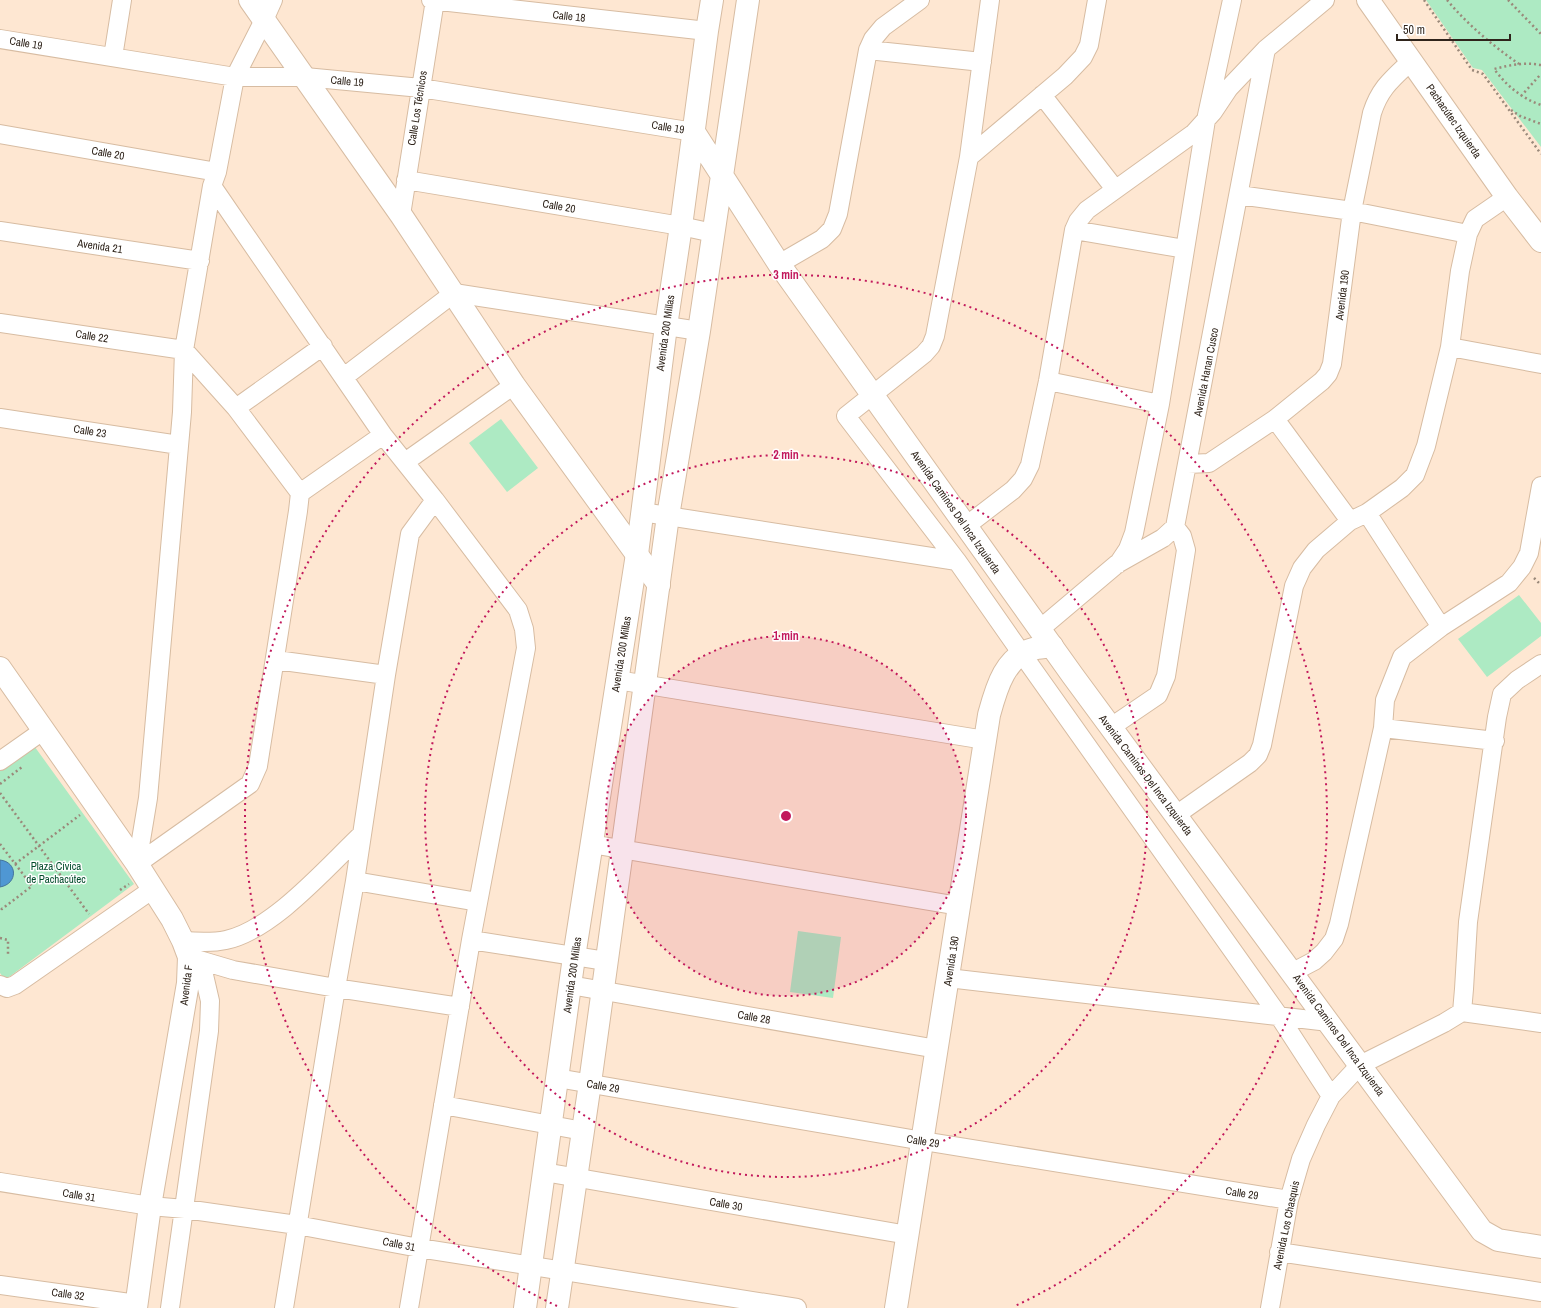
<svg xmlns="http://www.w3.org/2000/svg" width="1541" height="1308" font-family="'Archivo Narrow',sans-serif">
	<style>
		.green { fill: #adeac3 }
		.water { fill: #4f97d3; stroke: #45749c }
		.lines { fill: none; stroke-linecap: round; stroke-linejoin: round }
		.minor-casing { stroke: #d7bca2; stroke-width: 20 }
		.tertiary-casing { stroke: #d7bca2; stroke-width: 24 }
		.secondary-casing { stroke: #d7bca2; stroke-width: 24 }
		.path { stroke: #9a897a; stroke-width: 2.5; stroke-dasharray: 2 3; stroke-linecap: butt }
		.minor { stroke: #fff; stroke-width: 18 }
		.tertiary { stroke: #fff; stroke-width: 22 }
		.secondary { stroke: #fff; stroke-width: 22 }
		.ring { fill: none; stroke: #c2185b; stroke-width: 2; stroke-dasharray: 2 4 }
		.labels { text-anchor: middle; stroke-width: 3; stroke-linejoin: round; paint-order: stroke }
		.street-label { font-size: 11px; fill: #2f241b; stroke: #fff }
		.park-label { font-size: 11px; fill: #024c2b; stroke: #fff }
		.centre { fill: #c2185b; stroke: #fff; stroke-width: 2 }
		.ring-label { font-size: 12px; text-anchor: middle; font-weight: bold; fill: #c2185b; stroke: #fff; stroke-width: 3; stroke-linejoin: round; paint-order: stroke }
	</style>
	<rect width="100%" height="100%" fill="#fee7d2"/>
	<path class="green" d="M1426,0h115v147l-59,-77 -9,-2z
		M501,419l37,49 -31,24 -38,-49z
		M1519,595l22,28v13l-54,41 -29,-38z
		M32,743l102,141 -129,96 -5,-7v-208z
		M798,931l43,6 -8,61 -43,-6z"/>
	<path class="water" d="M0,860c18,2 18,24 0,27z"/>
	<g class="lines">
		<g class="minor-casing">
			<path id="minor" d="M431,0l276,31
				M990,0l-21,157 -34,179 -4,10 -7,8 -78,62 111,145 65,93 257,362 52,80
				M0,39l235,38h70l116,11 273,44
				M868,50l114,12
				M113,57l9,-57
				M1042,95l73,94
				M0,134l217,38
				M969,157l96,-81 18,-19 6,-12 8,-45
				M406,180l275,46 32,7
				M212,186l171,249 52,65 83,110 6,19 2,19 -55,292 -62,368
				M1239,195l113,16 116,23
				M401,215l34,-215
				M1074,230l111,19
				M0,231l200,30
				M779,264l43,-25 10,-10 6,-15 30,-164 5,-11 10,-12 37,-27
				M0,323l184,27 52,58 64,85 -2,18 -40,255 -8,18 -113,80
				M1450,347l91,17
				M344,377l110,-84 245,38
				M1048,381l112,23
				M236,408l87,-62
				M0,418l179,27
				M1275,419l75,102
				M405,462l109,-77
				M1188,464l21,-1 66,-44 47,-38 6,-7 4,-10 20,-153 20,-98c8,-25 20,-34 39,-52
				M300,493l83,-58
				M642,512l315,49
				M1367,513l74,114
				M966,526l47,-36 10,-11 7,-14 18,-84 26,-151 4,-9 9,-11 107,-77 19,-21 16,-24 37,-39 59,-49
				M1118,564l10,-15 6,-16 26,-129 46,-284 26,-120
				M1040,629l77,-65 46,-26 12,-11 91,-478
				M276,660l110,15
				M617,680l368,60
				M1111,727l47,-32 8,-19 20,-126 -4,-14 -7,-9
				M1383,728l112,13
				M0,761l44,-31
				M1176,815l74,-52 8,-8 4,-10 32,-159 8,-18 14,-18 34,-29 17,-8 35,-25 13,-13 11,-29 24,-99 10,-76 8,-37 7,-15 32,-22
				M591,844l368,62
				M137,864l11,-66 34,-386 2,-62 28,-164 5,-14 18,-95 29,-57 9,-20
				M355,881l123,21
				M471,940l135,21
				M183,941c15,1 29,2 43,-1 47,-10 101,-73 136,-106
				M189,957l44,13 103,18 124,19
				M1293,972l21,-11 10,-9 10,-13 5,-15 44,-196 2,-28 17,-43 39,-30 68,-44 13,-16 7,-14 12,-67
				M948,978l381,44
				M0,985l7,3 8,-3 138,-96
				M570,985l367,64
				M1462,1012l79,11
				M557,1078l366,63 366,59
				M443,1105l140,26
				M544,1172l364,63
				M0,1182l150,24 35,3 112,16 122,23 378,60
				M1279,1252l262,40
				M0,1285l137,19
				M170,1308l39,-277 1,-30 -6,-26 -15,-18
				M284,1308l52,-320 19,-107 31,-206 24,-141 25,-34
				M1270,1308l19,-108 12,-41 15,-34 15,-29 29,-31 84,-42 18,-11 2,-23 4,-67 29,-205 5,-23 15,-14 24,-16"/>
		</g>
		<g class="tertiary-casing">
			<path id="tertiary" d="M250,0l151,215 113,170 145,200
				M1368,0l139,197 34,44
				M0,668l137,196 35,55 11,22 6,16 -1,26 -38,223 -14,102
				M896,1308l93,-593c7,-26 16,-61 48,-67 5,-1 10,-1 15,-2"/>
		</g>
		<g class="secondary-casing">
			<path id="secondary" d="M694,132l85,132 294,412 409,555 16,9 43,7
				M525,1308l49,-351 63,-403 29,-228 15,-100 26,-195 5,-31
				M557,1308l33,-225 78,-567 31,-185 49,-331"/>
		</g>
		<path class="path" d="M1424,0l48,70 11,4 58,80
			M1447,0c21,25 45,45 72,64
			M1508,0l33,34
			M1541,65c-16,-3 -31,0 -47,4 13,17 27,29 47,36
			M1521,96l20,-22
			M1511,110l9,6 21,8
			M1534,578l7,7
			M0,784l22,-17
			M0,793l89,121
			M0,844l32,42 -30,23 -2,-2
			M15,864l65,-49
			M120,890l9,-6
			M0,938l8,2v16"/>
		<use href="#minor" class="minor"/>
		<use href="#tertiary" class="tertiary"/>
		<use href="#secondary" class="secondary"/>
	</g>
	<circle cx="786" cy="816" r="180" fill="#c2185b" fill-opacity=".12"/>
	<g class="ring">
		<circle cx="786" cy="816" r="180"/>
		<circle cx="786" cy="816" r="361"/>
		<path d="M557 1306A541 541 0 1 1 1015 1306"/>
	</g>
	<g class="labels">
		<g class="street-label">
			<text transform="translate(569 16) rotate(6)" y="4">Calle 18</text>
			<text transform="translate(26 43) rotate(9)" y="4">Calle 19</text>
			<text transform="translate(347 81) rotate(5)" y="4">Calle 19</text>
			<text transform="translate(417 108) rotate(-81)" y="4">Calle Los Técnicos</text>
			<text transform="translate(1454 121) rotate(55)" y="4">Pachacútec Izquierda</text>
			<text transform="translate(668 127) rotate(9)" y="4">Calle 19</text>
			<text transform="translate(108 153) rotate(10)" y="4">Calle 20</text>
			<text transform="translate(559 206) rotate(10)" y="4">Calle 20</text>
			<text transform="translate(100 246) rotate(8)" y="4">Avenida 21</text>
			<text transform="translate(1342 295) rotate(-83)" y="4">Avenida 190</text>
			<text transform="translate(665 333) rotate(-82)" y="4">Avenida 200 Millas</text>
			<text transform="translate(92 336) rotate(9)" y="4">Calle 22</text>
			<text transform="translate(1206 372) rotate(-79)" y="4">Avenida Hanan Cusco</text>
			<text transform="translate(90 431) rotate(9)" y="4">Calle 23</text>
			<text transform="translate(956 512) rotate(55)" y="4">Avenida Caminos Del Inca Izquierda</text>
			<text transform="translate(621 654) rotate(-81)" y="4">Avenida 200 Millas</text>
			<text transform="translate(1146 775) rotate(53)" y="4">Avenida Caminos Del Inca Izquierda</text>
			<text transform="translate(951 961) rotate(-81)" y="4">Avenida 190</text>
			<text transform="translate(572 975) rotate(-82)" y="4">Avenida 200 Millas</text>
			<text transform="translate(186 985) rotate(-83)" y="4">Avenida F</text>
			<text transform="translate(754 1017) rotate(10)" y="4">Calle 28</text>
			<text transform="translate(1339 1035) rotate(54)" y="4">Avenida Caminos Del Inca Izquierda</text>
			<text transform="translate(603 1086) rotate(10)" y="4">Calle 29</text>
			<text transform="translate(923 1141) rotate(9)" y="4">Calle 29</text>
			<text transform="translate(1242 1193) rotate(9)" y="4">Calle 29</text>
			<text transform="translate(79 1195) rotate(9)" y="4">Calle 31</text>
			<text transform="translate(726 1204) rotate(10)" y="4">Calle 30</text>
			<text transform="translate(1286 1225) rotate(-78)" y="4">Avenida Los Chasquis</text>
			<text transform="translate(399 1244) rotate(11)" y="4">Calle 31</text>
			<text transform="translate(68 1294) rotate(8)" y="4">Calle 32</text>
		</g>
		<g class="park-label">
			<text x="56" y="870">Plaza Cívica<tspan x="56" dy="13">de Pachacútec</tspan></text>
		</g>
	</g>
	<circle cx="786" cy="816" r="6" class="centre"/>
	<g class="ring-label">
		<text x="786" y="279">3 min</text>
		<text x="786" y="459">2 min</text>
		<text x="786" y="640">1 min</text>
	</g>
	<path d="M1397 34v6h113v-6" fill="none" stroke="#2f241b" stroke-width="2"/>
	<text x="1403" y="34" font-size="12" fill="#2f241b" stroke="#ffffff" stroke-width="3" paint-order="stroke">50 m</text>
</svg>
